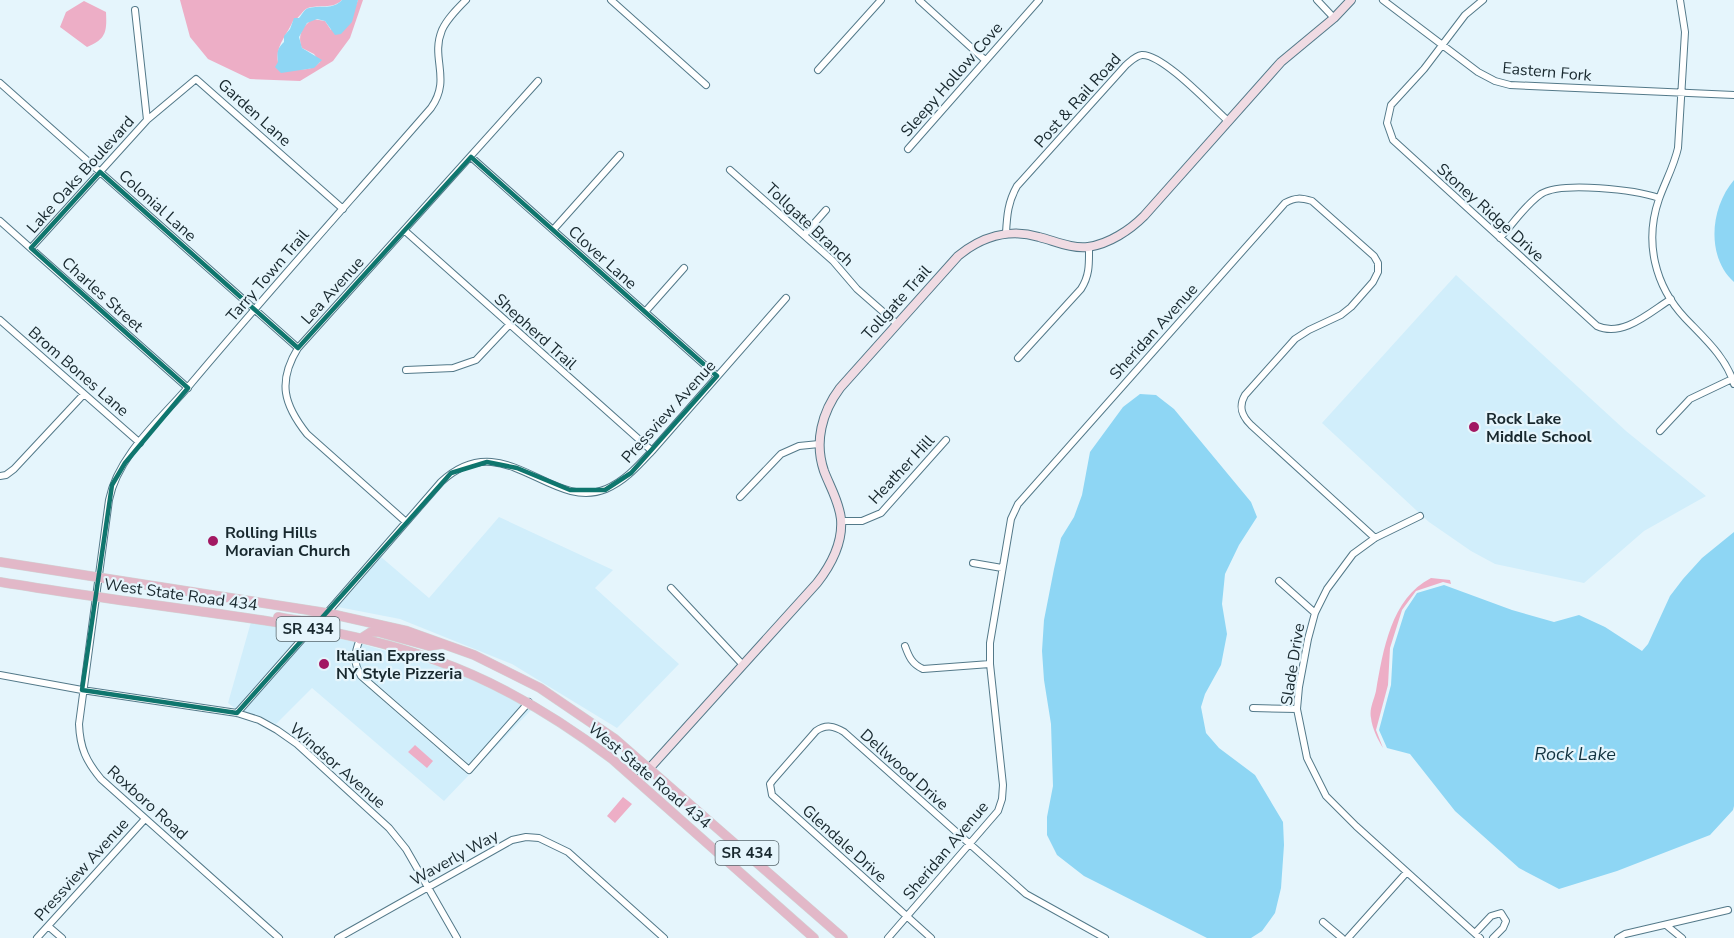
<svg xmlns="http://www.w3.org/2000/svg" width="1734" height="938" font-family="'Nunito Sans',sans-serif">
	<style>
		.built { fill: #d1eefb }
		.green { fill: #edaec6 }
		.water { fill: #8ed6f4 }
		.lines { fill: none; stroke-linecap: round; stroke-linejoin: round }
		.street-casing { stroke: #537989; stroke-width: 8 }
		.secondary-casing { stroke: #537989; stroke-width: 10 }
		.primary-casing { stroke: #d1d4d5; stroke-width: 10 }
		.street { stroke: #fff; stroke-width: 6 }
		.secondary { stroke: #f0dbe3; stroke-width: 8 }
		.primary { stroke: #e2b8c8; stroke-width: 9 }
		.marked { fill: none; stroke: #0f766e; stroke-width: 4.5; stroke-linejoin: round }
		.poi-dot { fill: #a21862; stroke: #e5f5fc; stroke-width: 2 }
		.labels { text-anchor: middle; stroke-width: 4.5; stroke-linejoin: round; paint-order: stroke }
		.shield { fill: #e5f5fc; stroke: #56666c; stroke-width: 1.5 }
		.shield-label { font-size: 15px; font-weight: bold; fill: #18282e }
		.street-label { font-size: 16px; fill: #18282e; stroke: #e5f5fc }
		.poi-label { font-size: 16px; font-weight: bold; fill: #18282e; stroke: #e5f5fc; text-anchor: start }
		.water-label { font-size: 18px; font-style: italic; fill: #11323f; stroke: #e5f5fc }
	</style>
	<rect width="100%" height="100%" fill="#e5f5fc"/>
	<path class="built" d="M1456,275l170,156 80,65 -62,35 -60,52 -89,-19 -24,-13 -42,-29 -107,-99z
		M499,517l114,53 -18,18 84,76 -62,64 -105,-64 -112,-45 -62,-12 43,-50 48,41z
		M251,622l52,10 -67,77 -8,-6z
		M312,633l43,9 -5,12 1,12 7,13 110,96 61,-68 3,2 -88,92 -132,-113 -36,36 -15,-7 -18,-6z
		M362,644l89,26 72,34 -54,60 -105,-91 -5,-9 -1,-11z"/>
	<path class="green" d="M180,0h162c-10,10 -23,4 -34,8 -6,2 -8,10 -15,13 -6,14 -18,25 -15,41 15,6 29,13 42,0l-6,-8 -12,-6c-5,-12 0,-22 11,-29l12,2 6,9 25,-25 2,-5h5l-13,38 -17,23 -33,20 -50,-2 -42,-20 -18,-22z
		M84,1l22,11c1,20 0,27 -19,35l-27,-20 6,-15z
		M1431,578l19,2 1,4 -8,-2 -27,9 -14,19 -12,38 -2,37 -12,45 7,18c-5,-8 -11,-20 -12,-30 -2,-9 3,-18 5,-27 7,-40 15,-93 55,-113z
		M415,745l18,16 -6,7 -19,-16z
		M623,797l9,7 -17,19 -8,-7z"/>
	<path class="water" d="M342,0h16l-6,22 -11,12 -6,1 -10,-14 -8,-2 -10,4 -8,14 3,11 20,12 -8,8 -33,5 -6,-6 3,-5c-1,-10 -1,-13 6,-20v-6l6,-7 4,-11h5c3,-3 5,-9 10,-10 12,-3 24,2 33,-8z
		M1734,180v102c-28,-25 -24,-74 0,-102z
		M1140,394l16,1 18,14 77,93 6,15 -18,28 -14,29 -3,30 5,30 -6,31 -16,29 -4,13 5,26 13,15 36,27 28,47 1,23 -3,43 -6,25 -13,18 -11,7h-44l-123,-62 -27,-21 -10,-20v-18l6,-31 -2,-62 -7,-44 -2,-29 2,-31 10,-51 7,-31 13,-21 8,-22 8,-43 33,-45z
		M1734,532v274l-1,4 -23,25 -93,36 -58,18 -40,-21 -64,-57 -45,-57 -23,-6 -8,-18 12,-45 2,-36 12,-38 12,-18 27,-8 68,25 42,12 25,-7 26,12 37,24 6,-7 22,-48 13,-17 19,-21z"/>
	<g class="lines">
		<g class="street-casing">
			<path id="street" d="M611,0l95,85
				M919,0l66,60
				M1317,0l17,18
				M1383,0l95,72 17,9 15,4 224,10
				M1483,0l-18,15 -41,54 -33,36 -4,18 6,17 204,186c26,12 53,-14 74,-27
				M1680,0l5,32 -7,116c-4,18 -13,34 -19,51 -15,43 -4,87 26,119 19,20 41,39 49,66
				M135,10l12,110
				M818,70l63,-70
				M0,83l298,265
				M908,149l131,-149
				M471,157l246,219
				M730,170l103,91 24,28 40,35
				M0,221l188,167
				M404,230l248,221
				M553,230l67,-75
				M1006,233c1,-18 2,-31 11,-47l109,-121c5,-4 9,-9 16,-10 21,-1 69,51 86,66
				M804,235l22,-25
				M1500,238c13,-14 25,-33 41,-44 21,-13 95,-4 118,4
				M31,248l116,-128 49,-41 147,130
				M645,312l39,-44
				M0,320l140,123
				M1018,358l63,-69c9,-14 8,-26 8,-42
				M406,370l47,-2 23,-8 33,-35
				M1660,431l30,-32 42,-20
				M0,476l6,-1 8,-6 70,-75
				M740,497l41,-43 18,-8 20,-2
				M1420,516l-45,22 -22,16 -26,35 -12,24 -7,26 -9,48 -2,22 10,49 19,38 30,30 124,112
				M841,521h21l19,-8 65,-73
				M406,522l-99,-88c-23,-29 -30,-52 -9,-86l240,-267
				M973,563l29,5
				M1279,581l36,32
				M671,588l72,77
				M327,613l114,-131c63,-58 109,30 165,7 19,-8 32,-23 46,-38l134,-153
				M360,639c-6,15 -7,23 1,37l108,94 60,-68
				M905,646c4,11 7,18 18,23l67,-5
				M0,675l82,15 155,23 22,7 18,10 20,14 92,84 17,21 51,89
				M1253,708l44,1
				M237,713l74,-84
				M1323,922l19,16
				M1666,925l16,13
				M48,926l14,12
				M1475,933l16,-17 10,-3 5,8 -3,7 -10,10
				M37,938l108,-119
				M279,938l-178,-159c-15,-18 -21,-31 -22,-55l30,-224c9,-45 51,-80 80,-114 79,-94 161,-185 242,-278 21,-30 -1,-49 11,-78 5,-11 15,-21 24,-30
				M338,938l174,-98 14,-3 13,1 29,14 96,86
				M888,938l110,-127 4,-12 1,-14 -13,-121v-21l21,-124 7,-15 267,-301c11,-6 16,-5 27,-2l62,55 4,7v9l-5,10 -22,25 -10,8 -32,15 -14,9 -50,56c-7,12 -3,21 6,30l124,113
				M931,938l-159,-143 -2,-11 3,-4 43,-49c10,-7 18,-5 28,1l182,162 79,44
				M1348,938l59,-66
				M1618,938l7,-4 103,-24"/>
		</g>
		<g class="secondary-casing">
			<path id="secondary" d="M638,781l179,-198c14,-18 26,-40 24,-64 -2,-18 -11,-32 -17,-48 -10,-29 -2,-59 16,-83l118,-132c23,-19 51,-28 81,-19 16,4 33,12 49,10 21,-3 42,-17 56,-31l137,-154 53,-44 17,-18"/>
		</g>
		<g class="primary-casing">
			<path id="primary" d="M0,562l327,51 80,18 67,24 66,33 75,51 228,199
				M0,582c66,11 132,20 198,29 80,11 164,22 240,50 64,23 120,57 174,98l202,179
				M278,617c18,3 35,8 49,-4
				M360,639l11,-7h7l51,14 13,-2"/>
		</g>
		<use href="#street" class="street"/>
		<use href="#secondary" class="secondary"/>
		<use href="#primary" class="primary"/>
	</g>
	<path class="marked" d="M471,157l246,219 -86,97 -26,17h-35l-53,-22 -30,-6 -36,11 -214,240 -155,-23 30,-205 13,-22 63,-75 -157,-140 69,-76 198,176z"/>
	<g class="poi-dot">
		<circle cx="1474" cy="427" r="6"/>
		<circle cx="213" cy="541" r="6"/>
		<circle cx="324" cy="664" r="6"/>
	</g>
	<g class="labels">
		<g class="shield">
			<rect x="276.5" y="617" width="63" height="24" rx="4.5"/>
			<rect x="715.5" y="841" width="63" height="24" rx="4.5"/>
		</g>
		<g class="shield-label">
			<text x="308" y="634">SR 434</text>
			<text x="747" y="858">SR 434</text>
		</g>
		<g class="street-label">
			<text transform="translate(1547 71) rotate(5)" y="6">Eastern Fork</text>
			<text transform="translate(951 79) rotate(-49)" y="6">Sleepy Hollow Cove</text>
			<text transform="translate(1077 100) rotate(-48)" y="6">Post &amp; Rail Road</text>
			<text transform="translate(255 112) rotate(42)" y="6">Garden Lane</text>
			<text transform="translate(80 174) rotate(-48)" y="6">Lake Oaks Boulevard</text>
			<text transform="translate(158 205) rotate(42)" y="6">Colonial Lane</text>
			<text transform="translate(1491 212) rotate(42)" y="6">Stoney Ridge Drive</text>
			<text transform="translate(810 224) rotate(43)" y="6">Tollgate Branch</text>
			<text transform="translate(603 257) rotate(42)" y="6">Clover Lane</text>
			<text transform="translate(267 275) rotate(-49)" y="6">Tarry Town Trail</text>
			<text transform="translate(332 290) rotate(-48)" y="6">Lea Avenue</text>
			<text transform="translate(103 294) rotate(42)" y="6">Charles Street</text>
			<text transform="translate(896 302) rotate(-48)" y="6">Tollgate Trail</text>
			<text transform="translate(536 331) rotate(42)" y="6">Shepherd Trail</text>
			<text transform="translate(1153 331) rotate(-48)" y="6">Sheridan Avenue</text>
			<text transform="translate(79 371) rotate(41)" y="6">Brom Bones Lane</text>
			<text transform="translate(668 411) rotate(-48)" y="6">Pressview Avenue</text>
			<text transform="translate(901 469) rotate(-47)" y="6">Heather Hill</text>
			<text transform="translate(181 594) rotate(8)" y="6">West State Road 434</text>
			<text transform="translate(1292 664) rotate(-81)" y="6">Slade Drive</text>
			<text transform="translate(338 765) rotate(41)" y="6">Windsor Avenue</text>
			<text transform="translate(905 769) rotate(42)" y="6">Dellwood Drive</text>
			<text transform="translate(650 775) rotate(40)" y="6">West State Road 434</text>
			<text transform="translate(148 802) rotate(42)" y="6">Roxboro Road</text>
			<text transform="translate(845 843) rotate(42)" y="6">Glendale Drive</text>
			<text transform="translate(945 850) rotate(-50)" y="6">Sheridan Avenue</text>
			<text transform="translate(454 857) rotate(-29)" y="6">Waverly Way</text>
			<text transform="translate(81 869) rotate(-48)" y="6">Pressview Avenue</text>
		</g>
		<g class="poi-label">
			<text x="1486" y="424">Rock Lake<tspan x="1486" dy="18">Middle School</tspan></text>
			<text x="225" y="538">Rolling Hills<tspan x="225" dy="18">Moravian Church</tspan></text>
			<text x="336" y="661">Italian Express<tspan x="336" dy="18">NY Style Pizzeria</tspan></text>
		</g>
		<g class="water-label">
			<text x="1575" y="760">Rock Lake</text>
		</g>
	</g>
</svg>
